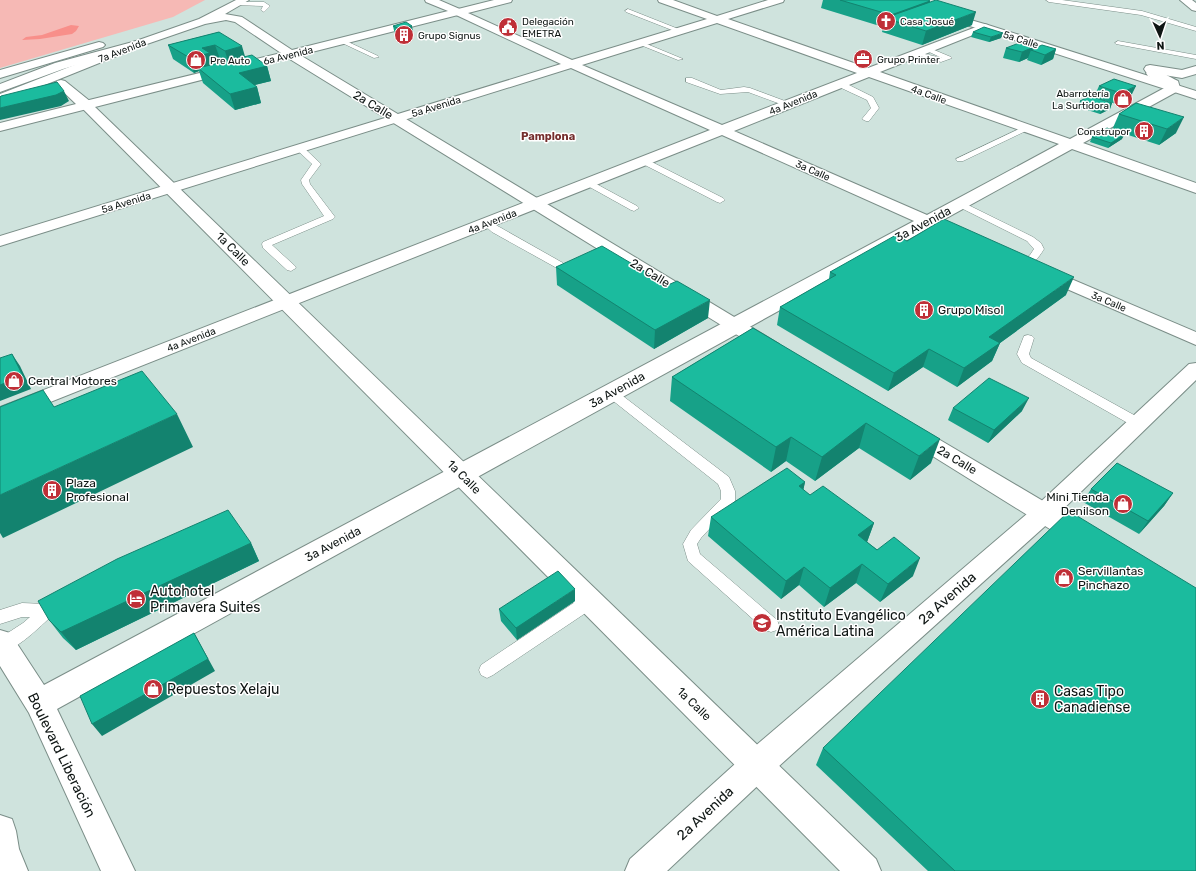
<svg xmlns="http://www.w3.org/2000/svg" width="1196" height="871" font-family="Rubik,sans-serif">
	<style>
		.green { fill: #f6b9b5 }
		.water { fill: #f88f8a }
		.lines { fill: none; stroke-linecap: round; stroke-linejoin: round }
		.lane-casing { stroke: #7b8e88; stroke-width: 1 }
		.street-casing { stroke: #7b8e88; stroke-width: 2 }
		.secondary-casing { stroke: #7b8e88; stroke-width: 2 }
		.highway-casing { stroke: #7b8e88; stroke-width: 2 }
		.lane { fill: #fff; fill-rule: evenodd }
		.street { fill: #fff; fill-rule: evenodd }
		.secondary { fill: #fff; fill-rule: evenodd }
		.highway { fill: #fff; fill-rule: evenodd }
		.wall { fill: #17a188; fill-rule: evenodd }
		.shaded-wall { fill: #13836f }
		.building { fill: #1bbb9e; stroke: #13836f }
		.labels { text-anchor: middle; stroke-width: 3; stroke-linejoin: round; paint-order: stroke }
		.far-poi-label { font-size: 10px; fill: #0f1614; stroke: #fff; text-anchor: start }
		.far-street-label { font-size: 10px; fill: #0f1614; stroke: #fff }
		.far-neighbourhood-label { font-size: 11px; font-weight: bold; fill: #752e2d; stroke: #fff }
		.street-label { font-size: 12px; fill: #0f1614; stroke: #fff }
		.poi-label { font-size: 12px; fill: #0f1614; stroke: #fff; text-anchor: start }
		.near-poi-label { font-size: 14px; fill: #0f1614; stroke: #fff; text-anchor: start }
		.near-street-label { font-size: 14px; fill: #0f1614; stroke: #fff }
	</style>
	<rect width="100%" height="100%" fill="#cfe3dd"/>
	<path class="green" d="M0,0h205l-32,17 -173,51z"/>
	<path class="water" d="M71,25l8,1 -3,5 -4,3 -32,5 -18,1 4,-3 16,-2z"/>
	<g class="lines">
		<g class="lane-casing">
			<path id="lane" d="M1046,0h16l80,11 54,16v4l-55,-16 -92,-13z
				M238,2h26l6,4 -6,6 -3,-2 2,-4 -27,-1 -1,-1z
				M628,9l53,21 1,1 -5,1 -51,-20 -1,-1z
				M342,39l36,17 1,1 -5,1 -34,-16v-2z
				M1118,41l78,14v4l-80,-15 -1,-1z
				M638,42h4l41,17 -5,1 -40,-16z
				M927,47l24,10 1,1 -11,4 -28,-8 3,-2 26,6 -17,-8v-2z
				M686,78h6l29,12 23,-3 6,1 43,16 -4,2h-3l-38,-14 -28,2 -34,-12z
				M837,82h6l30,15 6,11 -10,13h-3l-4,-2 9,-11 -4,-8 -30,-14z
				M1023,127h6l1,2 -67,32h-6l-1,-2z
				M300,146l3,1 18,17 -12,16 1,4 25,33 -2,2 -61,26 23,21 1,2 -5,3 -4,-1 -24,-22 -1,-4 1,-2 61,-26 -22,-32 -1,-4 11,-16 -16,-15z
				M644,158l79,40 2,2 -5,3 -3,-1 -76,-39 -1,-2 1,-2z
				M589,180l48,26 2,2 -5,3 -3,-1 -45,-25 -1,-2z
				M960,201l73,36 8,6 3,6c-5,8 -13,20 -24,17l-1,-2 11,-9 4,-6 -7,-8 -70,-35 -2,-2z
				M487,220l76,43 1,2 -1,2h-8l-63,-35 -10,-9z
				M1028,335l4,1 2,2 -5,16 2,4 112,62 1,3 -1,3 -5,1 -5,-1 -111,-63 -5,-9 7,-18z
				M611,389l4,1 114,87 6,14v10l-34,37 -4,6 3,10 77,66 2,5 -2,5 -6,2 -6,-2 -77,-69 -5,-17 8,-14 30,-31v-8l-3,-7 -111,-88 -2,-3 2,-3z
				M590,594l6,2 2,5 -2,5 -103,69 -6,3 -6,-3 -2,-5 2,-5 103,-69z
				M59,598l6,2 2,5c-3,7 -9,7 -15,11 -11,9 -37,37 -52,35v-13l23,-15 7,-6h-8l-22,7v-14l22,-7 23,1z"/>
		</g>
		<g class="street-casing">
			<path id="street" d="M494,0h18l-1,2 -43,11 104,47 135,-41 -48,-17 -1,-2h15l44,16 51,-16h16l-1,2 -55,17 140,49 116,-44 4,1 1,2 -1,2 -108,43 190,67 98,-53 -20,-10 -2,-3 2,-3c10,-2 21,7 30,11l2,7 -2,3 -95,52 113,40v10l-124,-44 -131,72 3,4 -2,3 -6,2 -7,-2 -872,481 78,162h-34l-72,-158 -29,-47v-36l10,3 34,52 870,-464 -192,-86 -722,287v-15l710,-277 -139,-62 -571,178v-10l561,-172 -107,-50 -1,-2 1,-2zM717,23l140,50 -135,52 -140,-60zM869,77l190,67 -132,71 -193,-84z
				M1180,0h12l4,3v8l-4,-1z
				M61,80l4,1 26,21 2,3 -2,3 -91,23v-8l76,-19 -21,-20 2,-3z
				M1043,267l153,65v13l-159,-69 -3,-4 3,-4z
				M1196,363v17l-143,139 -285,257 -101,95h-42l5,-12 116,-105 289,-247 154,-143z"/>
		</g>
		<g class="secondary-casing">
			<path id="secondary" d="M236,0h13l-24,14 17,3 50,33 156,-39 -22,-9 -1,-2h14l23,10 1,2 -1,2 -162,41 479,289 3,4 -3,4 -7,2 -7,-2 -477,-294 -193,49 781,752 5,12h-41l-761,-766 2,-3 200,-49 -46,-31 -9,-2 -21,4 -61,21 -144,58v-9l136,-53 63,-22z
				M885,0h16l87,25 208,66v8l-216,-70 -94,-27z
				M99,42l4,1 2,2 -2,2 -103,31v-8z
				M1150,65l32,5 14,-4v8l-14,4 -36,-6 -2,-3 2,-3z
				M910,424l8,3 174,103 3,7 -3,7 -9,3 -9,-3 -172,-107 -3,-5 3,-5z"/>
		</g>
		<g class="highway-casing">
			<path id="highway" d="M140,40l4,1 2,2 -2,2 -81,24 -63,23v-8l55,-21z
				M0,815l12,4 4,12 3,18 9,22h-28z"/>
		</g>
		<use href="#lane" class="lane"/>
		<use href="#street" class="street"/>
		<use href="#secondary" class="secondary"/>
		<use href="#highway" class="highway"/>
	</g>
	<path class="wall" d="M823,0h105l2,1v1l42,23 -50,20 -40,-13 1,-5 -62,-19z
		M393,26h19l1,9 -12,3 -6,-3z
		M219,32l26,25 22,9 4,15 -17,4 3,2 4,16 -26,7 -32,-27 -4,-12 -5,2 -21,-14 -5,-14zM220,59l4,3 -11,2 -1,-3z
		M973,32l28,6 -12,4 -18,-5z
		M1034,47l-1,2h23l-3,10 -12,6 -14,-5 1,-2 -9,4 -16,-4 3,-10z
		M1099,86l32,10 -15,8 -22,-7z
		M1080,101l32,2 -2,6 -10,5 -22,-7z
		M1136,103l40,30 -17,12 -37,-12v6l-14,9 -18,-6 2,-5 20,-7 7,-16z
		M907,241l159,54 -66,48 -8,18 -35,26 -34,-20 -35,24 -111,-66 3,-18 49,-28 1,-7z
		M556,267l152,51 -54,31 -97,-64z
		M753,328l178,135 -21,17 -51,-32 -44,33 -29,-20 -15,11 -101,-71 2,-24z
		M953,408l69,3 -34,32 -40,-23z
		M805,482l-2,8 7,5 64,28 -7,19 46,34 -33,26 -24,-19 -32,24 -25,-22 -18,14 -73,-63 3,-19z
		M1091,489l82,4 -9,13 -25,28 -56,-32z
		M251,543l8,18 -183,89 -13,-12 -14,-18z
		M575,601l-58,39 -16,-19 -2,-12z
		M823,748l373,123h-268l-112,-106z"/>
	<path class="shaded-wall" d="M930,1l-3,13 -37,5 1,-4z
		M976,12l-4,13 -50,20 4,-14z
		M412,26l1,9 -12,3 -1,-9z
		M1003,33l-2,5 -12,4 2,-5z
		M215,45l5,14 -8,2 2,7h-16l1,3 -5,2 -4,-15 12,-10z
		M242,46l4,14 -17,5 -4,-14z
		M1034,47l-2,4 -1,-1 -3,8 -9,4 3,-10z
		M1056,49l-3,10 -12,6 4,-10z
		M267,66l4,15 -28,7 -4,-15z
		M1136,86l-5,10 -15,8 5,-11z
		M257,87l4,16 -26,7 -5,-16z
		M64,91l5,10 -8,5 -61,14v-12z
		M1112,103l-2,6 -10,5 2,-6z
		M1184,117l-8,16 -17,12 8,-16z
		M1125,134l-3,5 -14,9 3,-5z
		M1074,277l-8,18 -66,48 -8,18 -35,26 7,-19 25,-31z
		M710,300l-2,18 -54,31 1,-19z
		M929,349l-6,18 -35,24 6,-18z
		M12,354l8,12 11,23 -31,12v-16z
		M1029,398l-7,13 -34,32 6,-13z
		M177,414l16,33 -190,91 -3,-5v-38z
		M866,423l-7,25 -44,33 7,-24z
		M791,437l-5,24 -15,11 5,-25z
		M940,439l-9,24 -21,17 9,-24z
		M805,482l-4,19 -2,-15z
		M1173,493l-9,13 -25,28 9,-13z
		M874,523l-7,19 -16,12 7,-19z
		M251,543l8,18 -183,89 -15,-18z
		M920,558l-7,18 -33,26 8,-18z
		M862,564l-6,19 -32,24 6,-19z
		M804,567l-5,18 -18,14 5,-18z
		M575,589v12l-58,39 -1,-12z
		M194,633l21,38 -113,65 -10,-12z"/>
	<path class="building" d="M840,0h88l2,1 -39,14z
		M936,0l40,12 -50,19 -41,-13z
		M406,22l6,4 -12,3 -7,-3z
		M984,27l19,6 -12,4 -18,-5z
		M219,32l23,14 -17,5 -10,-6 -13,3 8,5 -20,5 -22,-13z
		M1019,43l15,4 -12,5 -16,-4z
		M1042,45l14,4 -11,6 -14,-5z
		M252,55l15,11 -28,7 18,14 -27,7 -32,-26z
		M1114,79l22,7 -15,7 -22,-7z
		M57,82l7,9 -8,4 -56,13v-11l1,-1z
		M1090,96l22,7 -10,5 -22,-7z
		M1136,103l48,14 -17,12 -48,-15z
		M1107,128l18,6 -14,9 -19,-6z
		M944,219l130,58 -85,60 11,6 -36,25 -35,-19 -35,24 -114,-66 56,-32 -6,-3 66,-37 11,6z
		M602,246l66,39 9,-4 33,19 -55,30 -99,-63z
		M753,328l187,111 -21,17 -53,-33 -44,34 -31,-20 -15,10 -104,-70z
		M12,354l11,22 -23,9v-27z
		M142,371l35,43 -177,81v-88l43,-17 11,17z
		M989,378l40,20 -35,32 -41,-22z
		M1117,463l56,30 -25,28 -57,-32z
		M787,468l18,14 -6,4 11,9 13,-9 51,37 -16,12 19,15 17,-13 26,21 -32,26 -26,-20 -32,24 -26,-21 -18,14 -75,-64z
		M228,510l23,33 -190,89 -12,-12 -11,-19 79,-42z
		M1069,511l127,77v283h-241l-132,-123z
		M558,571l17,18 -59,39 -17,-19z
		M194,633l14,26 -116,65 -12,-28z"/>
	<defs>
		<g id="church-disc" transform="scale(1)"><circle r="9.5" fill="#bf2f37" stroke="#fff"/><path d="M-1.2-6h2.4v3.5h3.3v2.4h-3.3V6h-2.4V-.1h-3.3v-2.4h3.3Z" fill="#fff"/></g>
		<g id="civic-disc" transform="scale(1)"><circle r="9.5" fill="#bf2f37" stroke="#fff"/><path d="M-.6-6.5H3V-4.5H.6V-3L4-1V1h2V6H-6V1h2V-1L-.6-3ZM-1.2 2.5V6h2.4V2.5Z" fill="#fff"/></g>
		<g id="building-disc" transform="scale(1)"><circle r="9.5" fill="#bf2f37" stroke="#fff"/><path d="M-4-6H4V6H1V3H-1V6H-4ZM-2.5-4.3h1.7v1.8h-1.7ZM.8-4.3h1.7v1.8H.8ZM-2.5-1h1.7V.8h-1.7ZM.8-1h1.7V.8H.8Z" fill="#fff"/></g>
		<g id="office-disc" transform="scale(1)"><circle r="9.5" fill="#bf2f37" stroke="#fff"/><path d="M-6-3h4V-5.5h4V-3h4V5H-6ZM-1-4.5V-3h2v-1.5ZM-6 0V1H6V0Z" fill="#fff"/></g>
		<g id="shop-disc" transform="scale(1)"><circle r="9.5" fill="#bf2f37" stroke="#fff"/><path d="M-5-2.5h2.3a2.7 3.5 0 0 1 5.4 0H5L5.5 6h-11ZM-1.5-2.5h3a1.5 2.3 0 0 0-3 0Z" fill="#fff"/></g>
		<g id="hotel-disc" transform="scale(1)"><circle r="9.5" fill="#bf2f37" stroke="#fff"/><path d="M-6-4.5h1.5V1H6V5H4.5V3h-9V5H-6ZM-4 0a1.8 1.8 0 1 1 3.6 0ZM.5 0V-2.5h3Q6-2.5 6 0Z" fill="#fff"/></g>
		<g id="school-disc" transform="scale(1)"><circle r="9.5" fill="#bf2f37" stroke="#fff"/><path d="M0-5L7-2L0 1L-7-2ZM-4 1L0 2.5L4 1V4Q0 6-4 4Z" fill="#fff"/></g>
	</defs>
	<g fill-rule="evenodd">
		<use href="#church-disc" x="886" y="21"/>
		<use href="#civic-disc" x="508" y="27"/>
		<use href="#building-disc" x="404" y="35"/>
		<use href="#office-disc" x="863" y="59"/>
		<use href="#shop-disc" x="196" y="60"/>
		<use href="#shop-disc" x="1123" y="99"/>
		<use href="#building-disc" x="1144" y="131"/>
		<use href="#building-disc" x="924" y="310"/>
		<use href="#shop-disc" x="14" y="381"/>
		<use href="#building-disc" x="52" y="490"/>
		<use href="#shop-disc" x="1123" y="504"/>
		<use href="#shop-disc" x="1064" y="578"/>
		<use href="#hotel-disc" x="136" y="599"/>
		<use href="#school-disc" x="762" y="623"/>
		<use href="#shop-disc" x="153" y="689"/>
		<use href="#building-disc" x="1040" y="699"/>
	</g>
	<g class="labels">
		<g class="far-poi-label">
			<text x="522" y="25">Delegación<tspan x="522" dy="12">EMETRA</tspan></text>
			<text x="900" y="25">Casa Josué</text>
			<text x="418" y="39">Grupo Signus</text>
			<text x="877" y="63">Grupo Printer</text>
			<text x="210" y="64">Pre Auto</text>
			<text x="1109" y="97" text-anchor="end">Abarrotería<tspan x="1109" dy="12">La Surtidora</tspan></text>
			<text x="1130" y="135" text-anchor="end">Construpor</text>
		</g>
		<g class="far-street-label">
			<text transform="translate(1021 39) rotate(18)" y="4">5a Calle</text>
			<text transform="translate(122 50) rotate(-21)" y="4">7a Avenida</text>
			<text transform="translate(288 55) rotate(-14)" y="4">6a Avenida</text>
			<text transform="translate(929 94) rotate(20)" y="4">4a Calle</text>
			<text transform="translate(793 102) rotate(-22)" y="4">4a Avenida</text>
			<text transform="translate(436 106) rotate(-17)" y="4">5a Avenida</text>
			<text transform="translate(813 170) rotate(24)" y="4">3a Calle</text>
			<text transform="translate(126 202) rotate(-17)" y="4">5a Avenida</text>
			<text transform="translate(492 221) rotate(-21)" y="4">4a Avenida</text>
			<text transform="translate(1109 301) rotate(23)" y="4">3a Calle</text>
			<text transform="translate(191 339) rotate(-21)" y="4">4a Avenida</text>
		</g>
		<g class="far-neighbourhood-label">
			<text x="548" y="140">Pamplona</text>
		</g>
		<g class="street-label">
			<text transform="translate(373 105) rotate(31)" y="4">2a Calle</text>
			<text transform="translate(923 224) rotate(-28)" y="4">3a Avenida</text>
			<text transform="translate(233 249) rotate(45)" y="4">1a Calle</text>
			<text transform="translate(650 273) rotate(31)" y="4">2a Calle</text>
			<text transform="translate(617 390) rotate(-29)" y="4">3a Avenida</text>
			<text transform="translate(957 460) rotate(31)" y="4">2a Calle</text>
			<text transform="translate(464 477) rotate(45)" y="4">1a Calle</text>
			<text transform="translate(333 544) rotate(-28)" y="4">3a Avenida</text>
			<text transform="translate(694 704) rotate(44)" y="4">1a Calle</text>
		</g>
		<g class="poi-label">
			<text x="938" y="314">Grupo Misol</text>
			<text x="28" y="385">Central Motores</text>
			<text x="66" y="487">Plaza<tspan x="66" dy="14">Profesional</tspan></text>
			<text x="1109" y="501" text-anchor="end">Mini Tienda<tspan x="1109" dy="14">Denilson</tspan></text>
			<text x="1078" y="575">Servillantas<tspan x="1078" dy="14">Pinchazo</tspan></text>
		</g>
		<g class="near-poi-label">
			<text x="150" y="596">Autohotel<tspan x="150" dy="16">Primavera Suites</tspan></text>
			<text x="776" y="620">Instituto Evangélico<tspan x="776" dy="16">América Latina</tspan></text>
			<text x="167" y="694">Repuestos Xelaju</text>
			<text x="1054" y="696">Casas Tipo<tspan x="1054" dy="16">Canadiense</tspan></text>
		</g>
		<g class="near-street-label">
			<text transform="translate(947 598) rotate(-41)" y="5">2a Avenida</text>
			<text transform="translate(62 755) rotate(64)" y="5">Boulevard Liberación</text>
			<text transform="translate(705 813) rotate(-43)" y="5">2a Avenida</text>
		</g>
	</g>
	<g transform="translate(1160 36) rotate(177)" stroke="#ffffff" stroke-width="3" paint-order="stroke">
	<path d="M0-3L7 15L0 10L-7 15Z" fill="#0f1614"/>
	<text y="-6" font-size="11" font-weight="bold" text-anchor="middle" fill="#0f1614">N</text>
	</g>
</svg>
